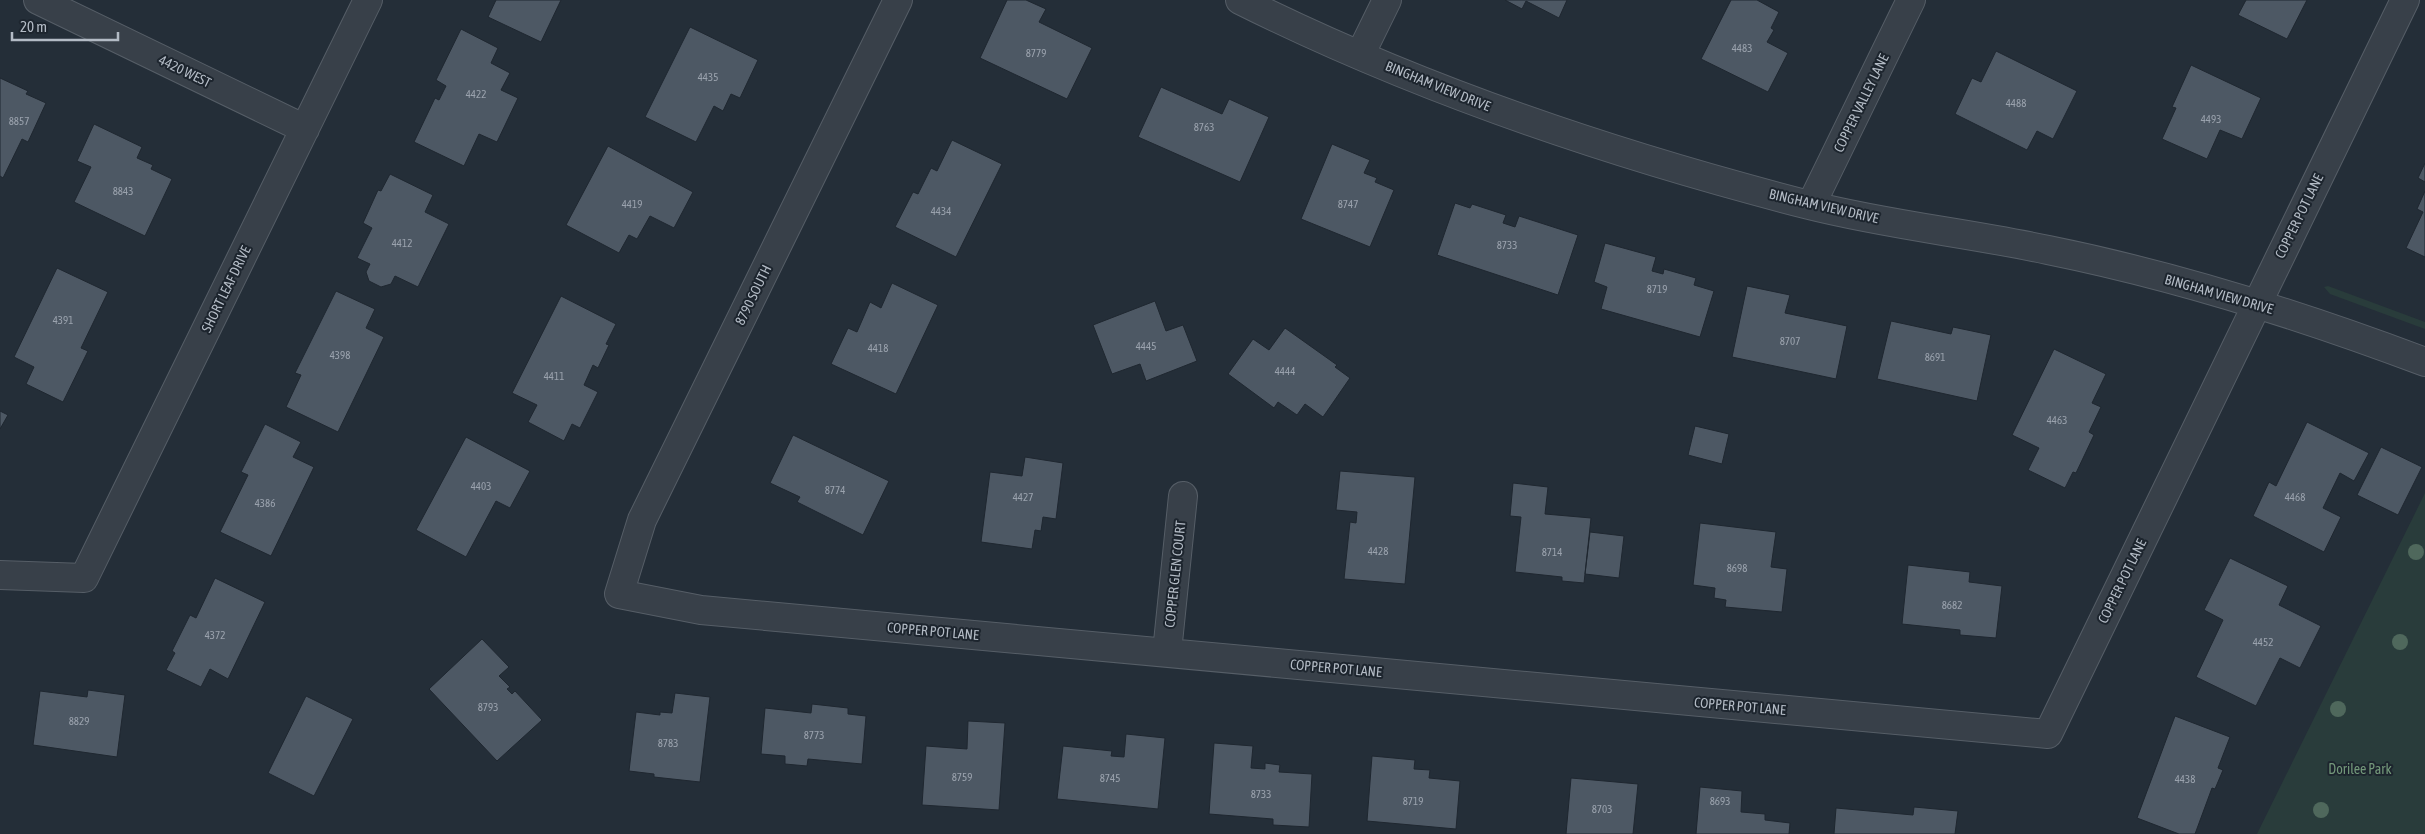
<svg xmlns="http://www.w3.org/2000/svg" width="2425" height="834" font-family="'Asap Condensed',sans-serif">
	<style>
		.green { fill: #293c3b }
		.building { fill: #4d5864; stroke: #1f2730 }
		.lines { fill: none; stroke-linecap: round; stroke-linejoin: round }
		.minor-casing { stroke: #565e67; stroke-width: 30 }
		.minor { stroke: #384049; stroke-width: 28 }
		.tree { fill: #4f685c }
		.labels { text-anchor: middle; stroke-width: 4; stroke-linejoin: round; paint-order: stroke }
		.number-label { font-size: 11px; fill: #9aa2ad }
		.street-label { font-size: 14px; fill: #b3bbc5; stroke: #1d252e }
		.park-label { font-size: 14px; fill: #73987a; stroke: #1d252e }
	</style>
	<rect width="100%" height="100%" fill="#242e38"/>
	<path class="green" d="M2328,286l97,36v7l-95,-35 -6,-7z
		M2425,493v341h-168z"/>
	<path class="building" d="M496,0h65l-20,42 -53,-25z
		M1007,0h19l20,9 -7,13 53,26 -25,51 -87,-41z
		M1505,0h62l-8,18 -33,-17 -4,8z
		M1731,0h26l22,12 -8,16 3,2 -7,12 21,11 -20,39 -67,-33z
		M2246,0h61l-20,39 -49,-24z
		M690,27l68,33 -18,38 -9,-4 -8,17 -9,-5 -18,36 -51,-25z
		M461,29l37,19 -7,15 19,10 -9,17 17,8 -21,44 -18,-8 -15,32 -50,-24 21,-44 4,2 7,-14 -10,-6z
		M1996,51l81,40 -24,48 -16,-8 -10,19 -72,-36 17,-36 9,4z
		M2191,65l70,33 -19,41 -22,-9 -13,29 -45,-20 14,-31 -4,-1z
		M0,78l28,13 -2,3 20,9 -18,39 -6,-3 -19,39 -3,-2z
		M1161,87l61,27 7,-15 40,18 -29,65 -102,-45z
		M94,124l48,23 -5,11 16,7 -2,4 21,10 -27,57 -71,-34 17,-35 -14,-6z
		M952,140l50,24 -46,93 -61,-30 18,-35 5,2 13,-26 6,3z
		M1332,144l38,16 -6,13 13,5 -2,4 19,8 -24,57 -69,-28z
		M608,146l85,46 -19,36 -24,-12 -13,23 -8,-4 -10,18 -53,-28z
		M2425,163v19l-7,-4z
		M390,174l43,21 -8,17 24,12 -31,63 -23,-11 -4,8 -10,3 -12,-6 -3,-9 4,-8 -13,-6 15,-30 -9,-5 15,-33 3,1z
		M2425,191v66l-19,-9 17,-36 -6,-3z
		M1455,203l15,5 2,-4 34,11 -3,8 12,4 4,-11 59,19 -20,60 -121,-40z
		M1605,243l51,14 -4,14 11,3 1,-5 32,9 -2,7 20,6 -14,46 -99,-28 6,-22 -13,-5z
		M57,268l51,24 -27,56 7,3 -25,51 -37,-18 8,-17 -20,-10z
		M892,283l46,22 -42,89 -65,-30 17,-36 9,4 13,-30 11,6z
		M1747,286l43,9 -5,18 62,13 -11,53 -104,-22z
		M336,291l39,18 -9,19 18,9 -46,95 -52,-25 15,-32 -6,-2z
		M561,296l55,28 -10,20 3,1 -11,23 -5,-3 -9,20 14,7 -18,36 -8,-4 -8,17 -36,-19 9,-17 -25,-12z
		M1155,301l11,30 17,-6 14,36 -51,20 -6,-17 -28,10 -19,-49z
		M1891,321l60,13 2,-7 38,8 -14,66 -100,-22z
		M1285,328l52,37 -2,2 15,11 -27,39 -18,-13 -8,11 -19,-13 -4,6 -46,-34 25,-35 16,11z
		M2054,349l52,25 -14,29 9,4 -12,25 5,3 -18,38 -3,-1 -8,16 -37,-18 11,-22 -27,-13z
		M0,411l8,4 -8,14z
		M2307,422l62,31 -15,28 -14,-8 -17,35 18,9 -17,35 -71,-36 16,-34 7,4z
		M265,424l36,18 -8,15 21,10 -43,89 -51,-24 28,-57 -7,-3z
		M1695,426l34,8 -7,30 -34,-9z
		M793,435l96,46 -26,54 -66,-33 3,-5 -30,-14z
		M466,437l64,34 -20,37 -14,-7 -30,56 -50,-27z
		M2381,447l41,20 -24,48 -41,-20z
		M1025,457l38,6 -7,56 -13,-2 -2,14 -6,-1 -3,19 -51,-7 9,-70 32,4z
		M1340,471l75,6 -10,107 -61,-5 6,-57 6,1 1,-11 -21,-2z
		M1513,483l35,4 -3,27 46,4 -7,65 -22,-2v-4l-47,-5 6,-55 -11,-1z
		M1700,523l76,9 -5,35 16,2 -5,43 -57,-5 1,-7 -12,-2 1,-10 -22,-3z
		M1590,532l34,4 -5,42 -34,-4z
		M2230,558l58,28 -9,19 42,21 -21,42 -20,-10 -24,48 -60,-29 27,-57 -19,-10z
		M1908,565l62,7 -1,10 33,4 -6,52 -36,-3v-5l-58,-6z
		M215,578l50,24 -37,77 -18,-10 -9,18 -35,-17 9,-17 -3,-2 18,-36 6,3z
		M482,639l27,28 -10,9 11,11 -3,2 5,5 3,-3 27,29 -45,41 -68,-72z
		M88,690l37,5 -8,62 -84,-12 7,-54 47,6z
		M675,693l35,4 -10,85 -46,-5v-3l-25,-3 7,-59 24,3v-3l12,1z
		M306,696l47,23 -39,77 -46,-23z
		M812,704l36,4v6l18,2 -4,48 -54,-5 -1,7 -22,-2v-8l-24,-2 4,-46 46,5z
		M2175,716l55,21 -12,31 5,2 -8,19 -3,-1 -17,46h-16l-42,-16z
		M968,721l37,2 -6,87 -77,-5 4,-59 41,3z
		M1126,734l39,4 -7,71 -101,-10 6,-53 49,5 -1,5 13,1z
		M1214,743l39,3 -2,22 14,1v-6l15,2 -1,7 33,2 -3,53 -36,-2v-6l-64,-5z
		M1372,756l43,4 -1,9 16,1 -1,8 31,3 -4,48 -89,-8z
		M1571,778l67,6 -5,50h-67z
		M1700,787l42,4 -1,21 24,2v6l25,3 -1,11h-93z
		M1914,807l44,4 -3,23h-121l2,-26 77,7z"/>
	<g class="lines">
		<g class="minor-casing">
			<path id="minor" d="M38,0l267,129
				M898,0l-256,520 -23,74 82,16 1347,124 357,-734
				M1240,0c180,90 374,155 569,205 79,20 160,28 239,45 129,26 255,66 377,112
				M1360,55l27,-55
				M1811,205l100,-205
				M0,575l84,3 284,-578
				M1167,652l16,-156"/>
		</g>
		<use href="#minor" class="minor"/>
	</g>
	<g class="tree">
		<circle cx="2416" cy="552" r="8"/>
		<circle cx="2400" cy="642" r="8"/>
		<circle cx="2338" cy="709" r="8"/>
		<circle cx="2321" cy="810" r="8"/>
	</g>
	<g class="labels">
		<g class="number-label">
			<text x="1742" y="52">4483</text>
			<text x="1036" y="57">8779</text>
			<text x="708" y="81">4435</text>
			<text x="476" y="98">4422</text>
			<text x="2016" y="107">4488</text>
			<text x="2211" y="123">4493</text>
			<text x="19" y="125">8857</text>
			<text x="1204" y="131">8763</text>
			<text x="123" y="195">8843</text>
			<text x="632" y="208">4419</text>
			<text x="1348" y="208">8747</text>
			<text x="941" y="215">4434</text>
			<text x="402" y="247">4412</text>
			<text x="1507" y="249">8733</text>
			<text x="1657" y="293">8719</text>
			<text x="63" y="324">4391</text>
			<text x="1790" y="345">8707</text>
			<text x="1146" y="350">4445</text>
			<text x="878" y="352">4418</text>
			<text x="340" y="359">4398</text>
			<text x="1935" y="361">8691</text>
			<text x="1285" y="375">4444</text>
			<text x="554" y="380">4411</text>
			<text x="2057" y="424">4463</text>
			<text x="481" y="490">4403</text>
			<text x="835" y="494">8774</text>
			<text x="1023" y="501">4427</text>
			<text x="2295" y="501">4468</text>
			<text x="265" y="507">4386</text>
			<text x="1378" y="555">4428</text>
			<text x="1552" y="556">8714</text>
			<text x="1737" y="572">8698</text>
			<text x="1952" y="609">8682</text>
			<text x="215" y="639">4372</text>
			<text x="2263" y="646">4452</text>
			<text x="488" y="711">8793</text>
			<text x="79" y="725">8829</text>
			<text x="814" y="739">8773</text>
			<text x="668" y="747">8783</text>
			<text x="962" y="781">8759</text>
			<text x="1110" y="782">8745</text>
			<text x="2185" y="783">4438</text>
			<text x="1261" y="798">8733</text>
			<text x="1413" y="805">8719</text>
			<text x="1720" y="805">8693</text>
			<text x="1602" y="813">8703</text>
		</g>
		<g class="street-label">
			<text transform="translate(185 71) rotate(26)" y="5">4420 WEST</text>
			<text transform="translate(1438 86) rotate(22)" y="5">BINGHAM VIEW DRIVE</text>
			<text transform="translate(1861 103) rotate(-64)" y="5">COPPER VALLEY LANE</text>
			<text transform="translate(1824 206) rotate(13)" y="5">BINGHAM VIEW DRIVE</text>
			<text transform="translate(2299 216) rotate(-64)" y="5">COPPER POT LANE</text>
			<text transform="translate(226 289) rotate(-64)" y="5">SHORT LEAF DRIVE</text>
			<text transform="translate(2219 294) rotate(16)" y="5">BINGHAM VIEW DRIVE</text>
			<text transform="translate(753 295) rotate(-64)" y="5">8790 SOUTH</text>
			<text transform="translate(1175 574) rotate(-84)" y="5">COPPER GLEN COURT</text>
			<text transform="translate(2122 581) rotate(-64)" y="5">COPPER POT LANE</text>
			<text transform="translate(933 631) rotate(5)" y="5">COPPER POT LANE</text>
			<text transform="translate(1336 668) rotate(5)" y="5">COPPER POT LANE</text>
			<text transform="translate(1740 706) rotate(5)" y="5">COPPER POT LANE</text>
		</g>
		<g class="park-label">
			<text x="2360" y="774">Dorilee Park</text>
		</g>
	</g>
	<path d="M12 32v8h106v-8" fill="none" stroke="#b3bbc5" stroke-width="2.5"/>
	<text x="20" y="32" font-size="15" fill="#b3bbc5" stroke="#1d252e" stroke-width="4" paint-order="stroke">20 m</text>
</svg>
